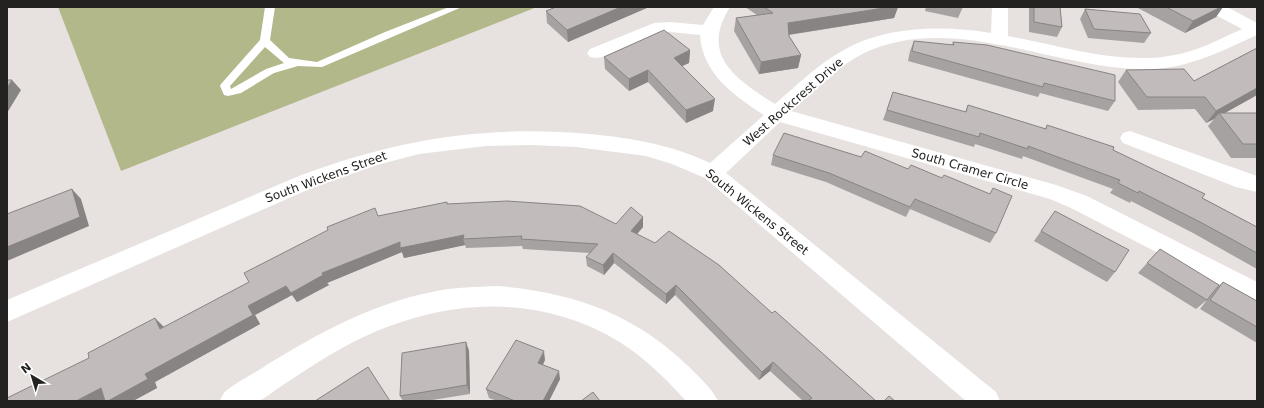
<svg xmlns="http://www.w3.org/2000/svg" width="1264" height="408" font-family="'DejaVu Sans',sans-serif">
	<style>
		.green { fill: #b3b88a }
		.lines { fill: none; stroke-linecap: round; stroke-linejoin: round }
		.lane { fill: #fff; fill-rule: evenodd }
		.street { fill: #fff; fill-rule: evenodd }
		.wall { fill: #a6a2a1 }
		.shaded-wall { fill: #878483 }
		.building { fill: #c1bcbb; stroke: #878483 }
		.labels { text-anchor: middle; stroke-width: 4; stroke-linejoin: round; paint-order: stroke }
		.street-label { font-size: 12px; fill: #232221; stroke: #fff }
	</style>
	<rect width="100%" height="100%" fill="#e7e2df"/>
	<path class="green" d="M58,7h479l-416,164z"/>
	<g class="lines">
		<path class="lane" d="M265,7h10l-5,33 19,18 28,4 68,-30 64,-25h13l-140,60 -24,-1 -24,7 -33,20 -13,3 -4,-1 -4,-9 1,-2 39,-44zM265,47l19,16 -18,6 -35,20 -1,-3z"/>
		<path class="street" d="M714,7h16c-31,49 7,73 45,97 22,-19 42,-39 67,-53 43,-25 100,-26 149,-18l1,-26h16v29c56,10 114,31 172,18 22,-5 42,-16 62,-25l-34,-18 -2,-4h21l30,16v12c-33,15 -66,32 -103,34 -94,4 -198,-59 -290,-16 -28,14 -50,38 -73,58l265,74 31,11 170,86v22l-186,-96 -21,-9 -270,-77 -54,51 270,219 4,9h-34l-261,-223 -33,-14 -26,-8 -70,-9 -45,-2 -45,1 -67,8 -42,11 -63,22 -307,135v-22l292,-124c98,-37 186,-51 291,-42 41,4 83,11 120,29l54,-48c-30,-19 -62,-42 -64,-80l-30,-3 -13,1 -55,24 -6,1 -6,-1 -3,-4 3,-4 64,-26 16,-1 33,3z
			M1130,131l127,45v16l-21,-5 -113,-44 -3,-5 3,-5z
			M498,286c74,6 137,28 190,80 11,11 23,21 30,35h-32c-20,-22 -42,-44 -68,-60 -87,-52 -187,-41 -274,6 -22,12 -43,26 -64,40 -7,4 -16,13 -23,14 -11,2 -25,0 -37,0 1,-3 2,-6 4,-8 5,-7 33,-21 41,-27 52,-32 106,-62 167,-74 22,-5 44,-5 66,-6z"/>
	</g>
	<path class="wall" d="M556,7h93l-81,35 -21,-19 -1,-12z
		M745,7h153l-4,11 -105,17v1l12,19 -3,13 -39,6 -25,-43 2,-13 21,-3z
		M926,7h37l-5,11 -33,-7z
		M1029,7h31l2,20 -5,10 -28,-5z
		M1136,7h87l-7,10 -31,16z
		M1085,9l66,24 -7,10 -56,-5 -8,-19z
		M914,41l38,4 1,-3 162,59 -7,10 -68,-18 -2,4 -130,-36 2,-10z
		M1257,48v47l-32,18h32v45h-26l-23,-32 6,-7 -8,4 -11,-14 -57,1 -20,-28 8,-12 68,11z
		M690,50l-1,13 -7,3 31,45 -27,12 -38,-41 -19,9 -24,-22 -1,-12z
		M893,92l72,20 3,-7 77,24 2,-4 66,25 144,77v42l-64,-36 -62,-32 -1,2 -20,-10 3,-4 -90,-33 -1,3 -47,-15 -1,3 -91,-27z
		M773,155l88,2 47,12 82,25 3,-6 3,45 -6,10 -80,-34 -4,8 -80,-35 -55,-17z
		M447,204l169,20 27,-7v10l-6,7 135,79 104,88h-73l-33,-30 -11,9 -84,-85 -9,9 -52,-41 -10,12 -17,-9 -1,-9 4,-4 -67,-4 -1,-3 -56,2 -1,-3 -61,13 -2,-6 -75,31 2,2 -32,17 -5,-7 -37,20 5,9 -105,58 2,6 -24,13 31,-74 214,-111z
		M1055,211l60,61 -8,10 -73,-41z
		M1160,249l55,40 8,-7 34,19v42l-57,-34 7,-9 -11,9 -58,-36z
		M466,342l3,9 1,43 -44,7h-23l-3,-5z
		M545,360l-2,5 17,14 -11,22h-52l-8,-3 -3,-9z"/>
	<path class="shaded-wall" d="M621,7h28l-81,35 -1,-12z
		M890,7h8l-4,11 -108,17 2,-12z
		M1221,7h2l-7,10 -31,16 8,-12z
		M690,50l-1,13 -16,7 1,-12z
		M801,55l-3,13 -39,6 2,-12z
		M648,70v12l-19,9v-12z
		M12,80l9,10 -14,23v-25z
		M1257,88v7l-36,20 -2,-2 -5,6 -8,4 10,-12z
		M715,99l-2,12 -27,12v-13z
		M72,189l9,10 8,27 -82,35v-14z
		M643,217v10l-12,14v-10z
		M464,235l-1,4 2,6 -61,13 -2,-6 -75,31 2,2 -32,17 -5,-7 -37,20 5,9 -105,58 2,6 -24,13h-25l37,-27 103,-68 38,-20 36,-13 78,-31z
		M613,253l1,10 -10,12 -1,-10z
		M676,285l-1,10 -9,9v-10z
		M155,318l9,9 -4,2z
		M466,342l3,9 1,43 -3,-9z
		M544,351l1,9 -6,11 -1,-8z
		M773,362l-3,9 -11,9 3,-8z
		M559,371l1,8 -11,22h-6z
		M101,388l10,9 -8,4h-27z"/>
	<path class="building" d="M556,7h65l-54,23 -21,-19z
		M764,7h126l-102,16 1,13 12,19 -40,7 -25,-44 37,-5z
		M1034,7h26l2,20 -28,-5z
		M1166,7h55l-28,14z
		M1085,9l55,5 11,19 -57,-4z
		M664,30l26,20 -16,8 41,41 -29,11 -38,-40 -19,9 -25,-22z
		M914,41l40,4 -1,-3 34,3 128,30v26l-71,-18 -1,4 -131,-36z
		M1257,48v40l-41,23 -11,-14h-58l-21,-27 58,-1 10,12z
		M7,80h5l-5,8z
		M893,92l73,20 2,-7 78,24 1,-4 67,22 -1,3 92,44 -3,4 55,29v26l-55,-30 -63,-32 -1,2 -20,-10 2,-3 -92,-34v3l-48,-16 -1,4 -92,-27z
		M1219,113h38v31h-14z
		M784,133l77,24 4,-6 43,18 3,-4 31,13 2,-3 46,19 3,-6 19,8 -16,37 -81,-34 -5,8 -81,-34 -56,-18z
		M72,189l8,28 -73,30v-33z
		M507,201l73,5 36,18 15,-17 12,10 -12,14 24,12 14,-12 50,34 53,48 3,-2 101,90h-68l4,-3 -39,-36 -11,10 -86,-87 -10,9 -53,-41 -10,12 -17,-8 12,-13 -77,-5 1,-3 -59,3 1,-4 -64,13v-6l-78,31 1,2 -32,18 -5,-7 -38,20 5,9 -108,59 3,5 -40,22h-3l-4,-13 -25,13h-69v-3l82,-40 -1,-5 67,-35 5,11 89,-47 -5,-9 84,-43 -1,-3 48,-19 3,8 69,-14v2z
		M1055,211l74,39 -14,22 -74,-41z
		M1160,249l59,36 -12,15 -60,-37z
		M1223,282l34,19v26l-47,-27z
		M516,340l28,11 -6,12 21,8 -16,30h-28l-29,-12z
		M466,342l1,43 -67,11 2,-43z
		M368,367l22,34h-75z
		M593,392l7,9h-19z
		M889,396l6,5h-11z"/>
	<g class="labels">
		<g class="street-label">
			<text transform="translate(793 102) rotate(-41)" y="4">West Rockcrest Drive</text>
			<text transform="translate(970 169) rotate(16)" y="4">South Cramer Circle</text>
			<text transform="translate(326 177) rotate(-20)" y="4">South Wickens Street</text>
			<text transform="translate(757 212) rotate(39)" y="4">South Wickens Street</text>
		</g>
	</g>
	<rect width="1264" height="408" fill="none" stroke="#232221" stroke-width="16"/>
	<g transform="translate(32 376) rotate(322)" stroke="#ffffff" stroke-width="3" paint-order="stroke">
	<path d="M0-3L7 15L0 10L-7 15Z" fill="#232221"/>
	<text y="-6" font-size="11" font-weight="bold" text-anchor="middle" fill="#232221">N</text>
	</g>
</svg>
